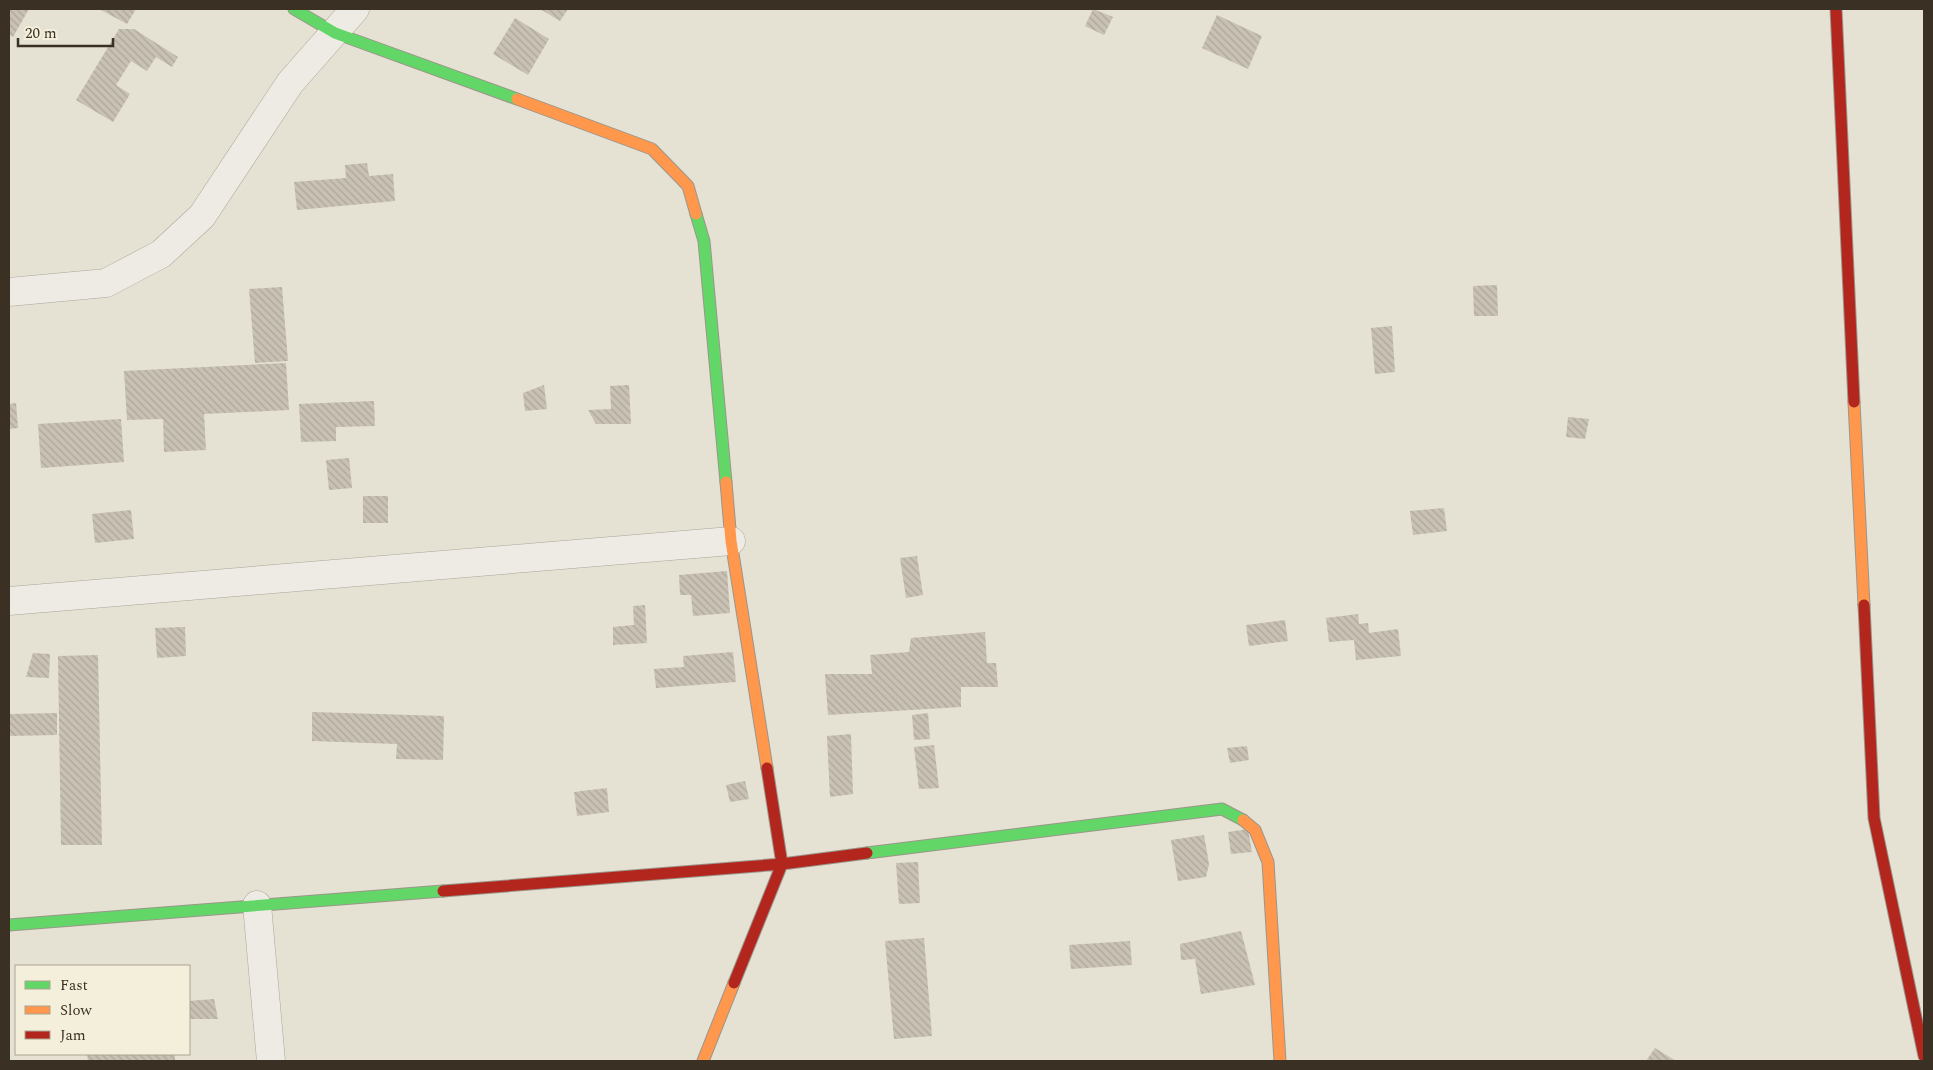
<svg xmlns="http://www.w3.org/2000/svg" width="1933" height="1070" font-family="Spectral,serif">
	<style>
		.building { fill: url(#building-back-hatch) }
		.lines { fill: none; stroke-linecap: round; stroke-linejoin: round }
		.street-casing { stroke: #aba69b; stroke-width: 29 }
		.fast-casing { stroke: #9b968b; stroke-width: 13 }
		.slow-casing { stroke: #9b968b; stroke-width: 13 }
		.jam-casing { stroke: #9b968b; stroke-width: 13 }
		.street { stroke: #eeebe4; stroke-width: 28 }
		.fast { stroke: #63d668; stroke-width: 11 }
		.slow { stroke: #ff974d; stroke-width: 11 }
		.jam { stroke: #b3261e; stroke-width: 11 }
	</style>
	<defs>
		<pattern id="building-back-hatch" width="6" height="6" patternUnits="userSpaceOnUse" patternTransform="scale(1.25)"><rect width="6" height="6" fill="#c8c1b4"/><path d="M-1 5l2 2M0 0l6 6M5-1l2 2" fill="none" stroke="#ada69a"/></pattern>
	</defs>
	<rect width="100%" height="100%" fill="#e5e1d3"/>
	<path class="building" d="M9,9h20l-16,28 -4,-3z
		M99,9h37l-9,15z
		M540,9h28l-8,12z
		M1093,9l20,8 -9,18 -19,-9z
		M1217,15l45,21 -14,33 -46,-21z
		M515,18l34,21 -21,36 -35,-21z
		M119,29h15l44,28 -6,10 -16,-10 -9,14 -16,-10 -15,24 14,9 -17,28 -37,-22z
		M367,163l2,13 24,-2 2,27 -98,9 -3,-28 52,-4 -1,-13z
		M1497,285l1,31h-24l-1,-30z
		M282,287l6,74 -33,2 -6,-74z
		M1392,326l3,46 -20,2 -4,-46z
		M286,363l3,47 -85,4 2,36 -42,2 -1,-33 -36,1 -3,-49z
		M544,385l3,24 -22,2 -2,-18z
		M629,385l2,39h-35l-8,-14 23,-1 -1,-23z
		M374,401l1,25 -39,1v14l-35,1 -2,-38z
		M16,403l2,25 -9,1v-25z
		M1568,417l21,2 -4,20 -19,-2z
		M121,419l3,43 -83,6 -3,-44z
		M349,458l3,30 -23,2 -3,-30z
		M363,496h25v27h-25z
		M1444,508l3,23 -34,4 -3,-24z
		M131,510l3,29 -39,4 -3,-29z
		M917,556l6,39 -17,3 -6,-40z
		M727,571l3,42 -37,3 -2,-21h-11l-1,-20z
		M645,605l2,38 -34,2v-18l21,-2 -1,-19z
		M1358,614l1,10 9,-1 1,10 29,-4 3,27 -45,4 -2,-20 -25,2 -3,-24z
		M1285,620l3,21 -39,5 -3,-21z
		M185,627l1,29 -29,2 -2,-30z
		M985,632l2,31h9l2,24h-37v20l-133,8 -3,-41h47l-2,-19 39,-3 2,-14z
		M733,652l3,30 -80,6 -2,-19 30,-2 -1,-11z
		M33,653l17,1 -1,24 -23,-1z
		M98,655l4,190h-41l-3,-189z
		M312,712l132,4 -1,44 -47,-1 1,-15 -85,-3z
		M57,713v22l-48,1v-22z
		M928,713l2,26 -16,1 -2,-25z
		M851,734l2,60 -23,3 -3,-61z
		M934,745l5,43 -20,1 -5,-42z
		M1247,746l2,14 -19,3 -3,-15z
		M745,781l4,18 -19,3 -4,-17z
		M607,788l2,24 -32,4 -3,-24z
		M1248,829l4,23 -21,2 -3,-22z
		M1204,835l5,29 -3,13 -28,4 -7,-41z
		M918,862l2,41 -21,1 -3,-41z
		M1241,931l14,54 -54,9 -6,-35 -14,1 -1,-16z
		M924,938l8,98 -38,3 -9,-98z
		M1130,941l2,24 -61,4 -2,-24z
		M214,999l4,20h-29v-18z
		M1655,1048l21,13h-30z
		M87,1054h88v7h-87z"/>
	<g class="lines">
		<g class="street-casing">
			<path id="street" d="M9,292l97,-9 55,-29 41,-38 88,-133 65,-74
				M9,601l722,-60
				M257,905l14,156"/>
		</g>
		<g class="fast-casing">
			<path id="fast" d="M294,9l41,24 182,66
				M696,214l8,27 22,241
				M867,853l355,-44 21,11
				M9,925l434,-34"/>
		</g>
		<g class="slow-casing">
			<path id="slow" d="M517,99l135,50 36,37 8,28
				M1854,402l10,203
				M726,482l5,59 36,227
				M1243,820l12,10 13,32 12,199
				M703,1061l31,-78"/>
		</g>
		<g class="jam-casing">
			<path id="jam" d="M1836,9l18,393
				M1864,605l10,213 50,238
				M443,891l339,-27 85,-11
				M734,983l48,-119 -15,-96"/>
		</g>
		<use href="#street" class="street"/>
		<use href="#fast" class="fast"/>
		<use href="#slow" class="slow"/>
		<use href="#jam" class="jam"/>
	</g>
	<rect width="1933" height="1070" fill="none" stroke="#3a3023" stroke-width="20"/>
	<rect x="15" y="965" width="175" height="90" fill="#f4efdb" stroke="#aaa391"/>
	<rect x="25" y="981" width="25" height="8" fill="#63d668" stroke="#aaa391"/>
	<text x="60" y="990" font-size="15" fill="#3a3023">Fast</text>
	<rect x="25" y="1006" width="25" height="8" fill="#ff974d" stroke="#aaa391"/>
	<text x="60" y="1015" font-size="15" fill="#3a3023">Slow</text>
	<rect x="25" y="1031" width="25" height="8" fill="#b3261e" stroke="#aaa391"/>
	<text x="60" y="1040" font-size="15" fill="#3a3023">Jam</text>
	<path d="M18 38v8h95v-8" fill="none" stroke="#3a3023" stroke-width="2.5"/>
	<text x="25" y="38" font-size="15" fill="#3a3023" stroke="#f4efdb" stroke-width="4" paint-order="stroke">20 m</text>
</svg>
